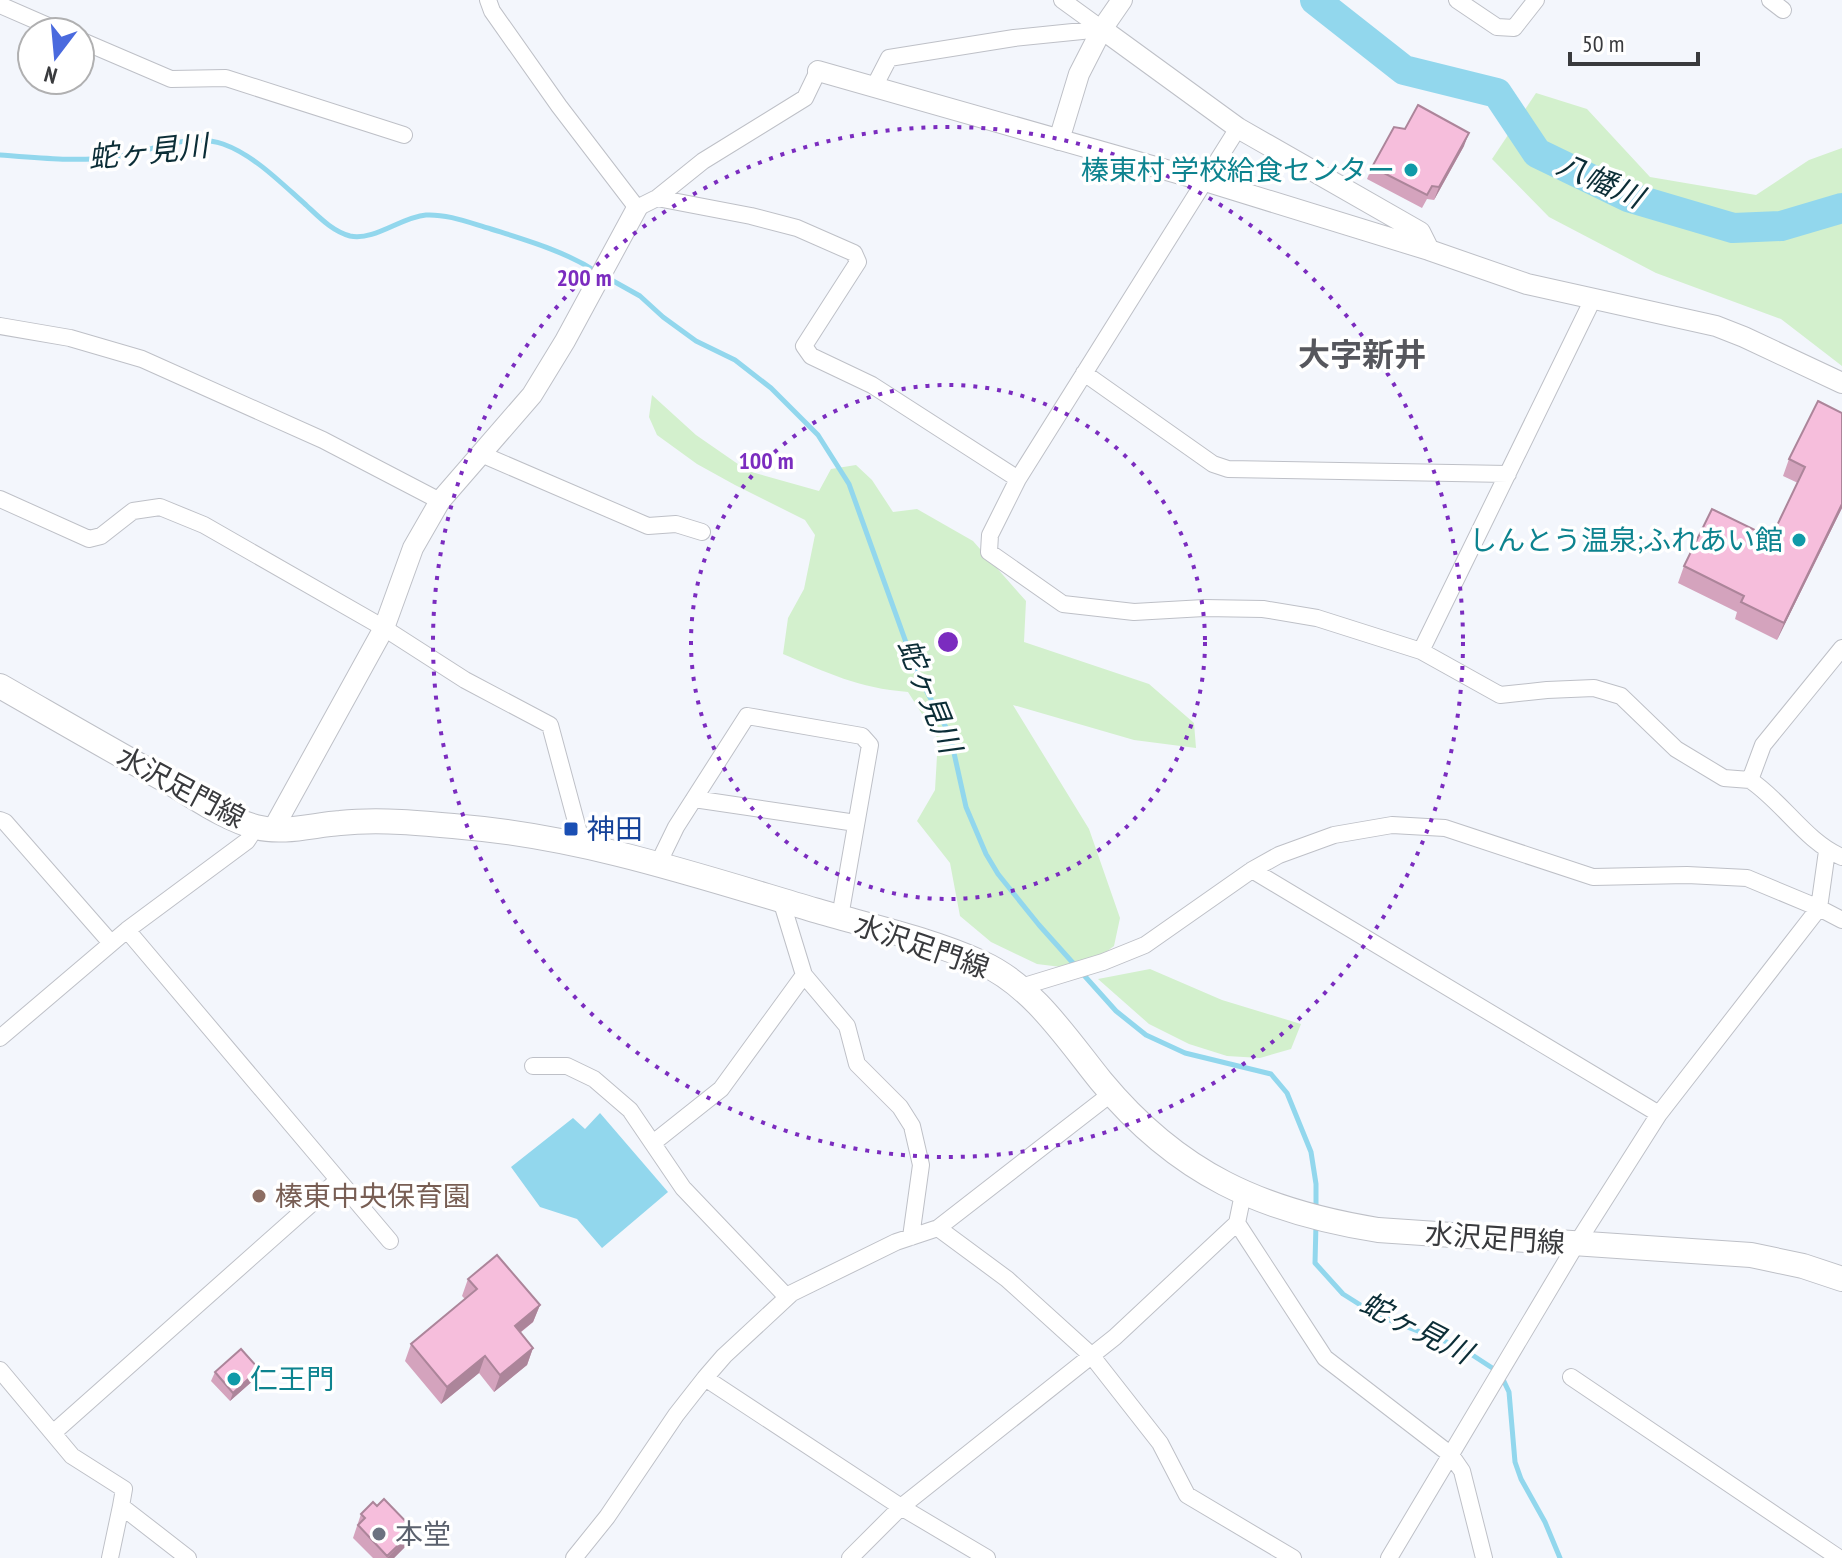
<svg xmlns="http://www.w3.org/2000/svg" width="1842" height="1558" font-family="'PT Sans Narrow','Noto Sans JP',sans-serif">
	<style>
		.green { fill: #d3f0cd }
		.water { fill: #92d7ed }
		.lines { fill: none; stroke-linecap: round; stroke-linejoin: round }
		.stream { stroke: #92d7ed; stroke-width: 5 }
		.river { stroke: #92d7ed; stroke-width: 30 }
		.minor-casing { stroke: #bec0c7; stroke-width: 18 }
		.tertiary-casing { stroke: #bec0c7; stroke-width: 22 }
		.secondary-casing { stroke: #bec0c7; stroke-width: 26 }
		.minor { stroke: #fff; stroke-width: 16 }
		.tertiary { stroke: #fff; stroke-width: 20 }
		.secondary { stroke: #fff; stroke-width: 24 }
		.wall { fill: #d4a3bd }
		.shaded-wall { fill: #ac859a }
		.building { fill: #f6bedc; stroke: #ac859a; stroke-width: 2 }
		.ring { fill: none; stroke: #7b2cbf; stroke-width: 4; stroke-dasharray: 4 8 }
		.culture-dot { fill: #0f9aa8; stroke: #fff; stroke-width: 3 }
		.transit-dot { fill: #1a4fb4; stroke: #fff; stroke-width: 3 }
		.education-dot { fill: #8d6e63; stroke: #fff; stroke-width: 3 }
		.worship-dot { fill: #6b7280; stroke: #fff; stroke-width: 3 }
		.labels { text-anchor: middle; stroke-width: 7; stroke-linejoin: round; paint-order: stroke }
		.culture-label { font-size: 28px; fill: #0d838f; stroke: #fff; text-anchor: end }
		.street-label { font-size: 28px; fill: #393a3d; stroke: #fff }
		.transit-label { font-size: 28px; fill: #164399; stroke: #fff; text-anchor: start }
		.education-label { font-size: 28px; fill: #785e54; stroke: #fff; text-anchor: start }
		.worship-label { font-size: 28px; fill: #5b616d; stroke: #fff; text-anchor: start }
		.water-label { font-size: 30px; font-style: italic; fill: #0c2e37; stroke: #fff }
		.quarter-label { font-size: 32px; font-weight: bold; fill: #56575d; stroke: #fff }
		.centre { fill: #7b2cbf; stroke: #fff; stroke-width: 4 }
		.ring-label { font-size: 24px; text-anchor: middle; font-weight: bold; fill: #7b2cbf; stroke: #fff; stroke-width: 7; stroke-linejoin: round; paint-order: stroke }
	</style>
	<rect width="100%" height="100%" fill="#f3f6fc"/>
	<path class="green" d="M1536,93l51,16 63,68 106,18 53,-35 33,-12v218l-61,-47 -125,-46 -107,-56 -57,-58z
		M652,395l44,40 52,36 71,20 12,-22 25,-4 16,15 21,32 24,-3 56,32 53,60 -2,41 125,42 45,39 2,25 -62,-8 -121,-35 76,124 31,89 -6,28 -16,12 -37,9 -24,-3 -46,-22 -31,-26 -10,-53 -33,-42 18,-31 3,-51 -30,-47c-50,-4 -80,-19 -125,-38l5,-36 16,-29 11,-54 -10,-15 -70,-35 -38,-21 -40,-29 -8,-18z
		M1150,969l72,31 79,24 -10,25 -31,9 -33,-2 -38,-12 -40,-20 -51,-45z"/>
	<path class="water" d="M600,1113l68,79 -66,56 -25,-29 -37,-12 -29,-40 62,-49 12,11z"/>
	<g class="lines">
		<path class="stream" d="M0,155c38,3 77,7 115,2 34,-5 74,-25 108,-13 31,11 58,39 83,61 13,12 26,26 44,31 25,5 51,-19 76,-21 22,-1 44,8 65,14 38,12 73,22 106,43
			M606,277l34,19 23,21 33,24 39,19 36,28 47,47 31,49 68,189 33,62 16,72 20,47 12,20 41,51 77,86 30,24 39,18 86,21 16,19 24,59 5,32v26
			M1316,1224l-1,39 28,31 19,12 32,16 66,25 40,26 9,19 6,70 6,17 24,43 15,36"/>
		<path class="river" d="M1315,0l89,70 93,23 40,60 91,44 105,31 48,-2 61,-18"/>
		<g class="minor-casing">
			<path id="minor" d="M488,0l4,11 67,95 78,102 20,-10 46,-37 102,-63 13,-27
				M1062,0l40,29
				M1457,0l40,27 17,1 22,-28
				M1770,0l13,10
				M0,5l62,27
				M80,40l91,39 55,-1 178,57
				M874,87l15,-29 125,-20 88,-9
				M1238,128l-220,351 -28,56 -1,17 74,52 71,8 70,-4 59,1 54,9 104,33 79,44 47,-5 47,-2 27,8 55,53 48,29 26,2
				M657,198l94,18 46,12 57,25 4,9 -54,84 7,10 61,29 146,94
				M0,326l70,12 72,21 181,81 117,61
				M1084,373l129,91 15,5 280,5
				M481,454l167,72 28,-2 26,8
				M0,499l89,40 12,-3 32,-25 27,-4 44,18 180,103 81,52 85,45 28,104
				M1842,648l-79,97 -13,35c33,22 56,62 92,77
				M1421,651l172,-352
				M694,799l162,24
				M0,820l5,2 106,121
				M658,864l18,-37 71,-111 115,20 8,9 -30,172
				M1252,870l407,244
				M781,900l23,75 43,51 10,38 43,43 12,19 9,39 -10,72
				M127,930l263,311
				M1021,987l82,-25 42,-17 107,-75 27,-15 55,-20 58,-10 53,3 148,49 94,-2 60,3 72,30 23,12
				M0,1038l127,-108 120,-89 9,-14
				M533,1066h34l27,13 36,31 53,78 104,109
				M653,1143l68,-54 83,-114
				M1237,1223l88,135 126,97 11,16 22,87
				M938,1228l69,51 84,76 69,88 27,52 106,63
				M0,1370l72,86 52,33 -3,17 67,52
				M1571,1377l268,181
				M705,1378l196,129 86,51
				M53,1433l285,-253
				M110,1558l11,-52
				M574,1558l33,-41 69,-102 29,-37 19,-22 68,-63 104,-51 42,-14 174,-135
				M850,1558l51,-51 214,-170 122,-114 6,-29
				M1389,1558l188,-315 82,-129 160,-206 8,-57"/>
		</g>
		<g class="tertiary-casing">
			<path id="tertiary" d="M1102,29l136,99 182,104 9,18
				M818,71l387,110 224,69 98,34 189,42 28,11 98,46
				M1059,140l20,-66 23,-45 20,-29
				M273,829l111,-201 29,-80 27,-47 92,-106 33,-54 72,-133"/>
		</g>
		<g class="secondary-casing">
			<path id="secondary" d="M0,686c56,32 111,64 167,95 28,16 58,38 89,46 27,7 57,-2 84,-4 40,-4 82,0 123,4 120,10 236,49 351,83 55,16 115,29 168,53 51,23 85,76 119,118 77,93 160,130 277,149l373,25 52,11 39,13"/>
		</g>
		<use href="#minor" class="minor"/>
		<use href="#tertiary" class="tertiary"/>
		<use href="#secondary" class="secondary"/>
	</g>
	<path class="wall" d="M1464,146l-30,54 -7,-1 -5,9 -55,-29 5,-12z
		M1842,413v95l-65,132 -42,-21 2,-7 -59,-29 6,-17 87,-28 27,-55 -15,-7 6,-17z
		M468,1279l72,26 -7,17 -13,11 13,15 -6,17 -33,27 -15,-19 -38,31 -36,-43 6,-17 54,-45 -3,-3z
		M259,1369l-3,9 -26,23 -19,-20 4,-9z
		M361,1514l49,28 -16,16h-21l-20,-20z"/>
	<path class="shaded-wall" d="M1469,133l-5,13 -30,54 5,-13z
		M1842,504v4l-65,132 7,-17z
		M540,1305l-7,17 -25,20 7,-16z
		M533,1348l-6,17 -33,27 6,-17z
		M485,1356l-6,17 -38,31 6,-17z
		M259,1369l-3,9 -26,23 3,-8z
		M414,1530l-4,12 -16,16h-7z"/>
	<path class="building" d="M1418,105l51,28 -30,54 -7,-1 -5,9 -55,-28 22,-40 11,2z
		M1818,401l24,12v91l-58,119 -43,-21 3,-6 -60,-30 28,-57 59,29 34,-71 -16,-8z
		M497,1255l43,50 -25,21 18,22 -33,27 -15,-19 -38,31 -36,-43 66,-55 -9,-10z
		M241,1349l18,20 -26,24 -18,-21z
		M384,1499l30,31 -27,26 -29,-31 7,-7 -4,-4 12,-12 4,4z"/>
	<g class="ring">
		<circle cx="948" cy="642" r="257"/>
		<circle cx="948" cy="642" r="515"/>
	</g>
	<g class="culture-dot">
		<circle cx="1411" cy="170" r="8"/>
		<circle cx="1799" cy="540" r="8"/>
		<circle cx="234" cy="1379" r="8"/>
	</g>
	<rect class="transit-dot" x="563" y="821" width="16" height="16" rx="4"/>
	<circle class="education-dot" cx="259" cy="1196" r="8"/>
	<circle class="worship-dot" cx="379" cy="1534" r="8"/>
	<g class="labels">
		<g class="culture-label">
			<text x="1395" y="180">榛東村 学校給食センター</text>
			<text x="1783" y="550">しんとう温泉;ふれあい館</text>
			<text x="250" y="1389" text-anchor="start">仁王門</text>
		</g>
		<g class="street-label">
			<text transform="translate(181 787) rotate(28)" y="10">水沢足門線</text>
			<text transform="translate(922 946) rotate(19)" y="10">水沢足門線</text>
			<text transform="translate(1495 1238) rotate(4)" y="10">水沢足門線</text>
		</g>
		<g class="transit-label">
			<text x="587" y="839">神田</text>
		</g>
		<g class="education-label">
			<text x="275" y="1206">榛東中央保育園</text>
		</g>
		<g class="worship-label">
			<text x="395" y="1544">本堂</text>
		</g>
		<g class="water-label">
			<text transform="translate(148 152) rotate(-6)" y="10">蛇ヶ見川</text>
			<text transform="translate(1600 181) rotate(24)" y="10">八幡川</text>
			<text transform="translate(929 696) rotate(68)" y="10">蛇ヶ見川</text>
			<text transform="translate(1416 1328) rotate(27)" y="10">蛇ヶ見川</text>
		</g>
		<g class="quarter-label">
			<text x="1362" y="366">大字新井</text>
		</g>
	</g>
	<circle cx="948" cy="642" r="12" class="centre"/>
	<g class="ring-label">
		<text x="584" y="286">200 m</text>
		<text x="766" y="469">100 m</text>
	</g>
	<g transform="translate(56 56) rotate(196)"><circle r="38" fill="#ffffff" stroke="#b0b0b1" stroke-width="2"/>
	<path d="M0-6L14 30L0 20L-14 30Z" fill="#4a6ade"/>
	<text y="-12" font-size="22" font-weight="bold" text-anchor="middle" fill="#393a3d">N</text>
	</g>
	<path d="M1570 52v12h128v-12" fill="none" stroke="#393a3d" stroke-width="4"/>
	<text x="1582" y="52" font-size="24" fill="#393a3d" stroke="#ffffff" stroke-width="6" paint-order="stroke">50 m</text>
</svg>
